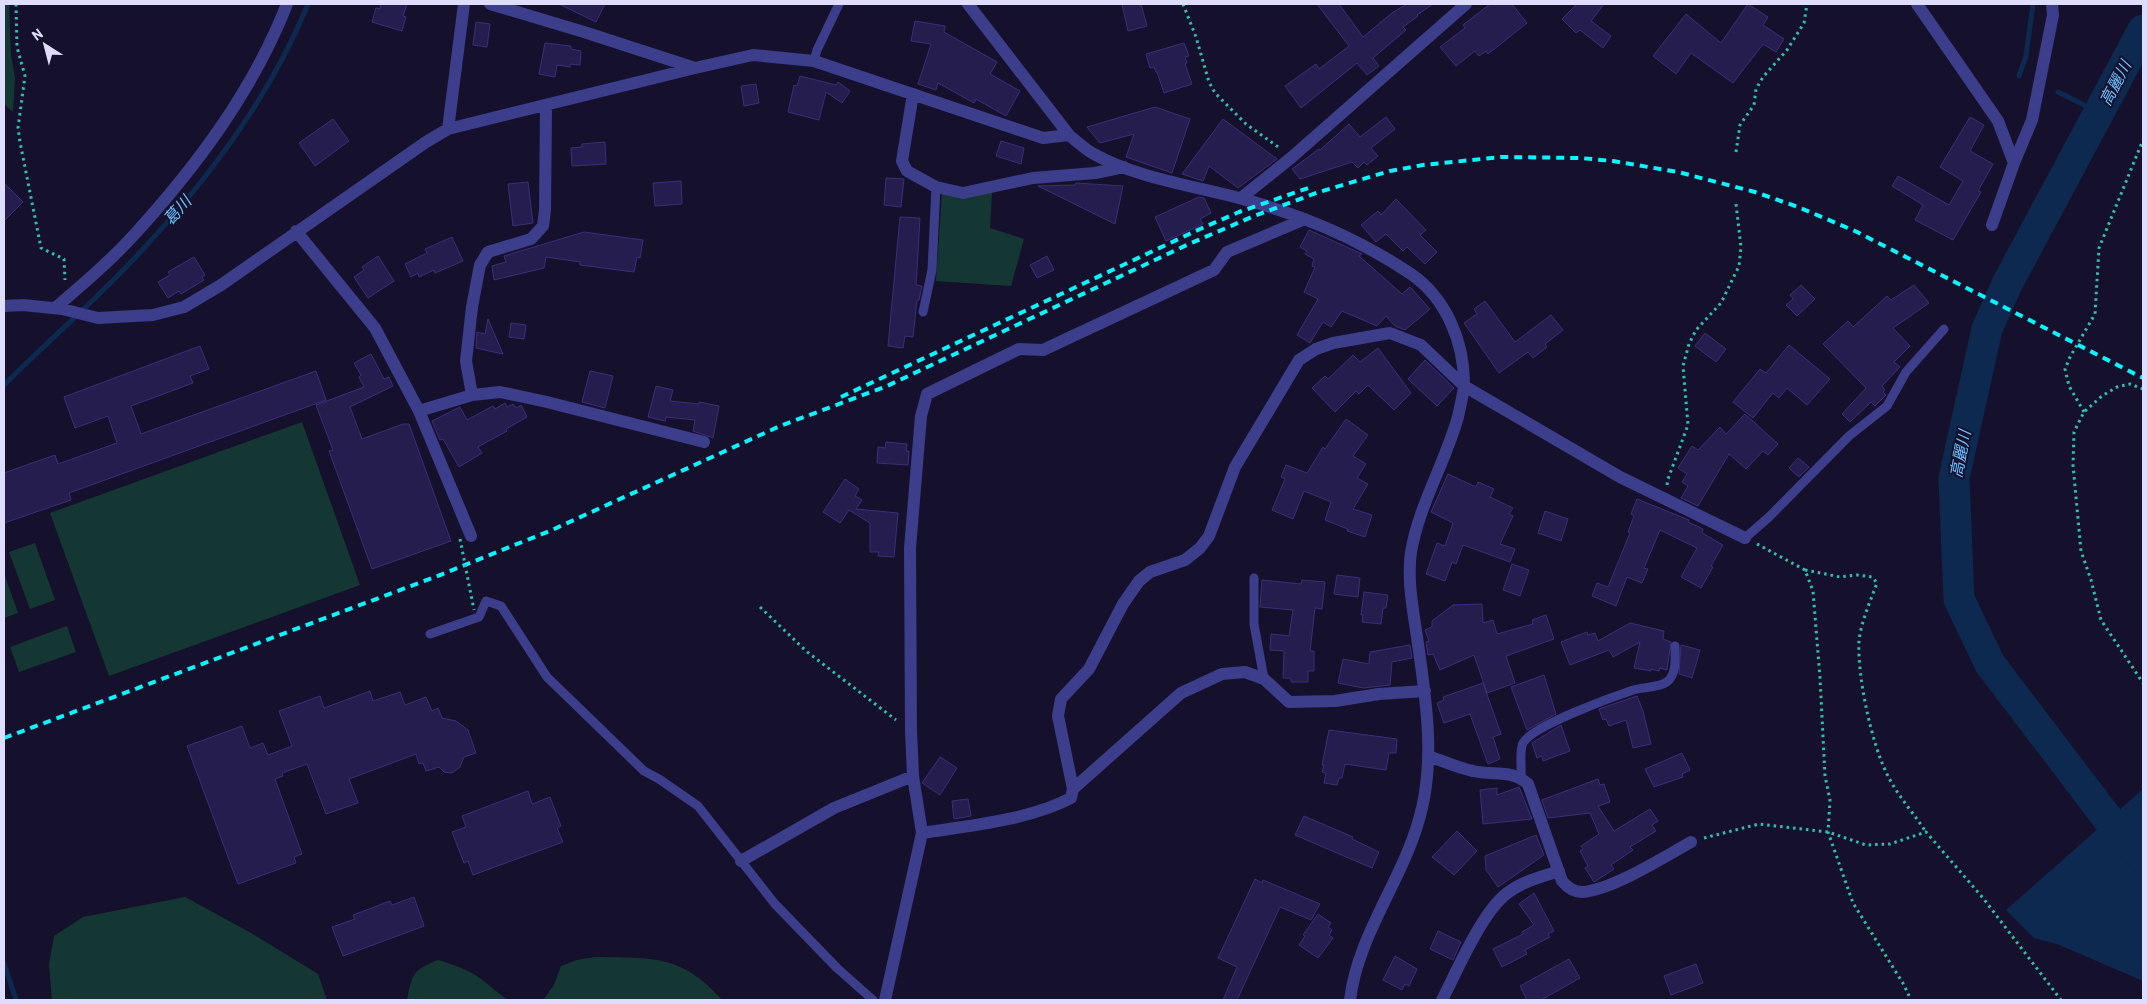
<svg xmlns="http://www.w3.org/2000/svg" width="2147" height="1004" font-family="Barlow,'Noto Sans JP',sans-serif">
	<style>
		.green { fill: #143733 }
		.water { fill: #0d2950 }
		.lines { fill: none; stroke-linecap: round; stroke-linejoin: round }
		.stream { stroke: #0d2950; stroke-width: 5 }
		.river { stroke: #0d2950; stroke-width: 31 }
		.building { fill: #241d4e; stroke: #3a2f7a }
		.path { stroke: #30c0af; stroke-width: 3; stroke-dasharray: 2.5 4; stroke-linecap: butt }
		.service { stroke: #3c3e8c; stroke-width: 9 }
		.minor { stroke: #3c3e8c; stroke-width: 12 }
		.rail { stroke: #09f5ff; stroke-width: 4; stroke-dasharray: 8 6; stroke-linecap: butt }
		.path-bridge { stroke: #30c0af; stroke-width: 3; stroke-dasharray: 2.5 4; stroke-linecap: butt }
		.labels { text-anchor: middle; stroke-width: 4; stroke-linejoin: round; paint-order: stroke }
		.water-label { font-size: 16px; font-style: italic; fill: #6bc3ff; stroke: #15112d }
	</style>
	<rect width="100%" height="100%" fill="#15112d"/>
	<path class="green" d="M4,4h5l2,51 4,23 -2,34 -9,-8z
		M942,193h50l-2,35 34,11 -13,47 -75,-5z
		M302,422l58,163 -251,91 -59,-163z
		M35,543l20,57 -25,9 -21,-57z
		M4,573l14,40 -14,5z
		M67,626l9,26 -57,20 -9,-25z
		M185,897l66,36 67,41 9,26h-275l-3,-36 5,-28 29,-19z
		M595,957c56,1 87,-3 127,43h-179l11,-15 7,-19 16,-6z
		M438,960c15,5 30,9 43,19 10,7 17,15 28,21h-102c5,-26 6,-30 31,-40z"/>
	<path class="water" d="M2143,789v192l-86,-37 -23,-6 -28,-28z"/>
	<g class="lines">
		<path class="stream" d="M2019,76l7,-20 7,-52
			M2058,92l40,20
			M4,385c41,-41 85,-79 125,-121 72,-75 140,-164 179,-260
			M4,963l12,37"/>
		<path class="river" d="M2143,30l-136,254 -20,45 -33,149 5,121 31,65 118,155 35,39"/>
	</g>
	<path class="building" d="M381,4h26l-4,12 3,1 -4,14 -30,-9 4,-14 4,1z
		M559,4h46l-9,18z
		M1122,4h19l6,22 -19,5z
		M1317,4h22l24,33 29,-24 15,-9h26l-16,11 1,1 -15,11 3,3 -33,28 6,8 -12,9 -10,-12 -56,45 -16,-22 31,-22 3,5 30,-23z
		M1490,4h22l15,19 -39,31 -2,-3 -7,5 -4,-5 -19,15 -16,-19 25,-19 -2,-3z
		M1577,4h27l-13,17 20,15 -8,12 -23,-18 -4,3 -14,-14z
		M1748,4l20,13 -5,8 21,14 -8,13 -13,-8 -30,39 -42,-30 -15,21 -23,-18 33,-42 35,29z
		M915,21l30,5 -1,6 53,30 -7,12 30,17 -14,25 -30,-17 -2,4 -36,-20 -2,7 -18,-6 13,-40 -20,-3z
		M476,22l14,2 -3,23 -14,-2z
		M545,43l26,3v3l10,2 -1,14 -10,-1v3l-13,-2 -2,12 -16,-3z
		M1184,43l5,13 -4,1 2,6 -2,1 7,20 -28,9 -7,-21h-1l-2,-5 -4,1 -4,-14z
		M800,76l36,9 2,-3 12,9 -8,12 -16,-11 -7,28 -31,-8 6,-27 3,1z
		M756,84l3,19 -15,3 -3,-20z
		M1155,107l35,12 -18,54 -46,-16 8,-23 -34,9 -13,-16z
		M1386,117l9,12 -24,19 7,8 -11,9 -3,-3 -6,6 -6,-6 -52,17 -8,-10 27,-20 1,1 29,-26 11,13z
		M1970,117l14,8 -14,26 23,13 -15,27 3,1 -28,48 -38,-20 8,-15 -31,-19 6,-10 51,29 14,-24 -23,-14z
		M333,119l16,22 -34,25 -16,-23z
		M1223,119l54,40 -39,29 -29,-22 -6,15 -21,-7z
		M1001,141l23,7 -3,16 -25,-8z
		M605,142l1,22 -34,2 -1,-18 11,-1v-3z
		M886,178l18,1 -3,28 -17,-2z
		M681,181l1,23 -27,2 -2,-23z
		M528,182l5,41 -20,3 -5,-42z
		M4,183l19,19 -19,19z
		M1076,183l47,3 -8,38 -77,-38 37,-1z
		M1199,197l5,1 7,15 -11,6 3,5 -37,17 -11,-24z
		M1396,199l30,31 -6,5 17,17 -12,12 -18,-17 -4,4 -17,-17 -10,8 -15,-17 17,-14 3,4z
		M900,217l20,1 -4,67 6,1 -3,14h-2l-4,37 -8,-1 -2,12 -15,-2z
		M1309,230l53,24 -3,2 43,38 8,-7 20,22 -25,21 -10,-4 -9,-10 -9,10 -35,-15 -11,16 -8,-5 -13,21 -13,-8 21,-36 -14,-7 11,-25 -3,-1 2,-7 -9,-5 2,-3 -7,-4z
		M584,232l59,8 -3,18 -3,-1 -3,15 -54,-7v-3l-34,-5 -2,11 -50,12 -2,-14 14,-4 -2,-6z
		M452,237l11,24 -28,12 -1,-3 -15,7 -1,-4 -7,4 -6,-13 22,-11 -2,-4z
		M378,256l16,25 -26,17 -14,-21 10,-7 -2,-3z
		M1047,256l7,14 -17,8 -7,-13z
		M194,257l11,18 -3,2 2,3 -23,14 -2,-3 -11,7 -10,-16 12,-7 -2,-3z
		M1801,285l14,14 -18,17 -11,-11 7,-6 -3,-4z
		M1914,285l15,18 -36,25 17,18 -16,16 6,5 -18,19 3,4 -2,2 3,3 -11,11 -4,-4 -21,20 -8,-8 24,-26 -43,-44 25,-23 5,6 34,-31 4,4z
		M1485,301l30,41 36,-27 12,15 -18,14 2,3 -14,11 -5,-6 -29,21 -35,-50 13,-9 -3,-5z
		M488,319l15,35 -27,-6 1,-16 8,2z
		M511,323l15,2 -2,14 -15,-2z
		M1705,333l21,16 -10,13 -21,-16z
		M1789,345l41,34 -23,26 -20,-17 -8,10 -6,-5 -20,25 -20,-16 27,-33 6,4z
		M200,346l9,23 -19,7 3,7 -62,23 10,28 175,-63 10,29 -257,93 2,7 -67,23v-50l51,-18 3,9 59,-21 -9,-27 -33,12 -11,-31z
		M1378,348l33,45 -17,17 -26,-25 -9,9 -3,-3 -21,21 -23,-24 13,-12 3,3 25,-24 7,7z
		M371,354l13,25 5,-2 4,9 -43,21 12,32 41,-15h6l42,117 -79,28 -43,-118 4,-1 -17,-45 48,-18 -5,-10 2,-2 -7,-12z
		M1425,360l29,28 -17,18 -29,-27z
		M590,371l23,5 -8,32 -23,-6z
		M656,386l17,4 -3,11 29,3v-2l20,4 -6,32 -20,-7 2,-11 -29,-3 -1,4 -17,-4z
		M505,403l2,4 6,-3 3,4 5,-3 6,12 -21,12 1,2 -29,16 4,6 -23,14 -16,-28 -3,1 -8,-19 28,-14 7,13 26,-14 2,3z
		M1745,414l33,30 -10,11 -5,-4 -17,18 -17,-15 -31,52 -17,-8 7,-12 -6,-4 5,-8 -9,-6 14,-22 6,4 22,-23 6,7z
		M1346,419l22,16 -15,21 13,8 -9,14 11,6 -15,25 19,6 -7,22 -18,-6 1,-2 -23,-9 6,-18 -27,-11 -11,28 -21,-9 13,-31 -4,-2 5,-12 21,8 16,-26 2,2z
		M886,442l21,2 -1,7h3l-1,14 -31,-2 1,-16 7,1z
		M1798,458l11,9 -10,10 -10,-9z
		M1448,474l28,13 2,-5 16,7 -4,8 23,11 -4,6 4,2 -13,28 15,5 -5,13 -47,-17 -7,19 -4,-2 -7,19 -19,-7 11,-31 8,3 8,-23 -22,-11z
		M845,479l14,10 -4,7 7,4 -6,9 42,4 -4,44 -16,-1 1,-4h-9v-29l-21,-13 -9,13 -17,-11z
		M1637,499l52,21 -1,2 15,7 -1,4 21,12 -12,21 2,1 -12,21 -20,-11 16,-29 -37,-18 -16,38 4,1 -6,14 -15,-6 -11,29 -24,-10 5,-13 11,4 22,-54 -2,-1 6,-16 -3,-2z
		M1545,511l23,8 -7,22 -23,-8z
		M1512,564l17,6 -9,26 -17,-6z
		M1337,575l23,3 -2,19 -24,-3z
		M1262,580l39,4 1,-4 23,2 -3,27 -7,-1 -5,43h4v20h-6v11h-17v-4h-8l1,-27 -14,-1 1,-16 18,2 4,-26 -33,-3z
		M1364,592l24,3 -2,13h-3l-2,16 -19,-2 1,-7h-2z
		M1482,604l1,19 10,-3 4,14 36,-10 -1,-4 14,-5 8,24 -48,17 9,27 -28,10 -13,-38 -34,15 -7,-16 -5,1 -2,-13 3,-1 -4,-11 7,-3v-6l21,-16z
		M1630,623l34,8 -1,8 8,3 -4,28 -7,-2 -1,3 -8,-2v2l-17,-3 6,-26 -27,15 -4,-7 -39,15 -9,-23 26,-10 1,3 7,-2 3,8z
		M1410,645l2,13 -20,4 -2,23 -27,3 -25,-5 5,-24 26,5 1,-12z
		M1681,645l19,5 -8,28 -13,-4z
		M1544,675l12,39 -29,16 -16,-43z
		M1483,683l18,51 -8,3 7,22 -12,5 -18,-50 -26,9 -7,-20 7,-3 -1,-3z
		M370,691l3,10 27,-9 5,13 21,-8 6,14 6,-3 4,10 14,3 12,9 8,23 -12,4 -4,10 -8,6 -8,-1 -5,-5 -13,4 -3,-8 -4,1 -3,-10 -67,25 9,24 -32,11 -19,-50 -25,9 1,3 -8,3 27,75 -8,3 2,6 -58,21 -51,-138 55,-20 8,22 13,-5 5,12 24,-9 -13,-35 41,-15 4,12z
		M1637,696l6,15 8,33 -18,4 -7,-28 -17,6 -3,-7 -3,1 -4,-11z
		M1561,725l9,26 -27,10 -1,-5 -5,2 -5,-15z
		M1329,730l68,9 -1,14h-7l-3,17 -41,-6 -3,14h-3l-2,7 -13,-2 2,-10 -4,-1 2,-7h-2z
		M1682,753l8,17 -8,4 1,3 -29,10 -9,-18z
		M940,757l17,11 -17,27 -18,-12z
		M1598,779l2,6 4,-1 6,18 -12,4 16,25 36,-22 8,12 -6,4 4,6 -26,16 3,3 -22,15 3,4 -20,13 -9,-14 3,-2 -8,-15 3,-2 -2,-3 18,-12 -9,-21 -42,5 -6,-18z
		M1519,787l13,32 -49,5 -3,-34 17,-2v7z
		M528,791l4,13 18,-7 11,29 -4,2 6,14 -90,33 -5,-14 -4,2 -12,-31 14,-5 -4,-11z
		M968,799l3,17 -17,3 -2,-18z
		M1304,816l49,21 -1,2 27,13 -7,16 -77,-33z
		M1457,831l20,20 -23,24 -22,-18z
		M1536,835l8,20 -46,32 -12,-17 -1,-14z
		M1255,879l7,4 1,-3 57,24 -9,16 -31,-13 -43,93h-14l14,-33 -19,-9z
		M1534,893l20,38 -6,3 2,3 -25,13 2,4 -25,13 -9,-18 30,-15 -1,-2 12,-7 -15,-21z
		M414,897l10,29 -81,30 -11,-29 23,-8 -2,-4 37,-14 2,4z
		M1318,914l13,9 -3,4 4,3 -3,5 4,3 -15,20 -19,-13 6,-9 -2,-1z
		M1438,931l23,11 -8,18 -23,-11z
		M1395,956l22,13 -8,17 -4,-2 -3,6 -19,-10z
		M1569,959l11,19 -39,22h-14l-7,-14z
		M1696,964l7,19 -32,12 -7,-19z"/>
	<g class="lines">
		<path class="path" d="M16,4l1,43 8,29 -7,52 2,14 21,106 23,11 1,21
			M1183,4l13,33 13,45 6,11 31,31 35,25
			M1736,152l4,-27 14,-20 2,-16 7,-12 24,-27 17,-27 3,-19
			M2143,389l-13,-5 -13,3 -15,9 -18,16 -10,20 -1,33 8,86 10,29 10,40 42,63
			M2084,412l-15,-26 -4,-17 5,-12 25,-43 4,-66 44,-108
			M1667,485l1,-6 20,-54 -5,-59 6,-22 7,-14 25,-27 18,-37 2,-19 -5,-43
			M1757,544l48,26 8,21 7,87 5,98 5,24 -2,32 25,71 51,82 7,15
			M1805,570l35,7 17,-2 15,2 5,6c-7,19 -16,39 -18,58 -2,35 13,106 30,137 10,19 25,36 37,54
			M760,607l46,44 90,69
			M1704,838l55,-14 69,8 38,13 24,-1 36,-12 57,66 78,102"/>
		<path class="service" d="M814,61l3,-11 22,-46
			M923,312l9,-42 4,-83
			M1745,538l24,-21 80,-81 38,-30 19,-34 38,-43
			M1254,578v46l10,55
			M430,634l49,-17 7,-16 15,5 46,71 97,94 15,8 39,27 77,98 62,64 36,32
			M1521,778c1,-10 -2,-27 2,-35 9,-17 89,-46 110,-53 10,-3 29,-2 36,-10 8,-9 6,-23 6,-34"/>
		<path class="minor" d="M490,4l94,28 111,36
			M968,4l101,131c7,6 15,13 23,18 44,25 98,32 147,45 61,16 120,41 172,76 35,24 53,68 53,109 0,11 -4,23 -6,34 -13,46 -39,88 -47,135 -4,28 2,58 6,85 8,57 18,115 5,171 -15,67 -64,124 -72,192
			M1917,4l81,117 16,42
			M913,94l-11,67 5,10 29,16 27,6 70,-15 62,-5 29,-6
			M448,129l16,-125
			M1241,198l51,-41 174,-153
			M1992,225l22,-62 18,-43 21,-105 -1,-11
			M296,231l79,97 44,83 52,125
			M4,306l19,-1 39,4 36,9 55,-3 31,-8 37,-22 205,-143 22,-13 247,-61 58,-13 61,6 229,77 26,-3
			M55,308c27,-23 54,-46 78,-72 63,-69 120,-145 154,-232
			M472,395l-6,-34 6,-54 8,-42 8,-13 43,-13 12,-13 2,-16 1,-104
			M419,411l53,-16 28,-3 47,10 157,40
			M1428,756c15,5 30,12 45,15 20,5 39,-2 55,13l34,97c5,6 11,11 20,11 30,-2 82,-35 109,-50
			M1073,789l108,-96 41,-19 23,-2 19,7 25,23 46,-1 44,-7 46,-3
			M922,833c47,-7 107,-13 149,-35l2,-9 -15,-73 3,-17 28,-30 34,-65 16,-23 11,-9 35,-12 15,-12 9,-12 26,-69 64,-107 17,-11 17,-6 57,-10 31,12 43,41 156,91 125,61
			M741,861l93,-53 79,-32
			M885,1000l37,-167 -9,-57 -2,-45 -1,-183 11,-132 6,-22 92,-45 24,1 171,-80 13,-18 78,-33
			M1442,1000c15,-29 39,-86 64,-106 15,-12 34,-17 53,-23"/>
		<path class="rail" d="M841,397l359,-168 39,-17 72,-25
			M4,738l431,-161 117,-47 228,-104 107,-40 302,-142 65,-28 65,-24 71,-21 33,-6 78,-8 79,1 33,3 65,11 77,20 43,15 57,24 288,147"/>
		<path class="path-bridge" d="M460,539l14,71"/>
	</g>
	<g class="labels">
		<g class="water-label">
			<text transform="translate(2115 83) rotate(-62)" y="6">高麗川</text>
			<text transform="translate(177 210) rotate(-48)" y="6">葛川</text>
			<text transform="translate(1960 454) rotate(-79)" y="6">高麗川</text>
		</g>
	</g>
	<rect width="2147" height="1004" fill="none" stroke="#dfddff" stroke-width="10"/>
	<g transform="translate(45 45) rotate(324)" stroke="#15112d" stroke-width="4" paint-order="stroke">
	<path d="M0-4L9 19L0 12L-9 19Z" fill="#dfddff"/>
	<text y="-8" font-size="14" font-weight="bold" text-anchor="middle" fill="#dfddff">N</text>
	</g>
</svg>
